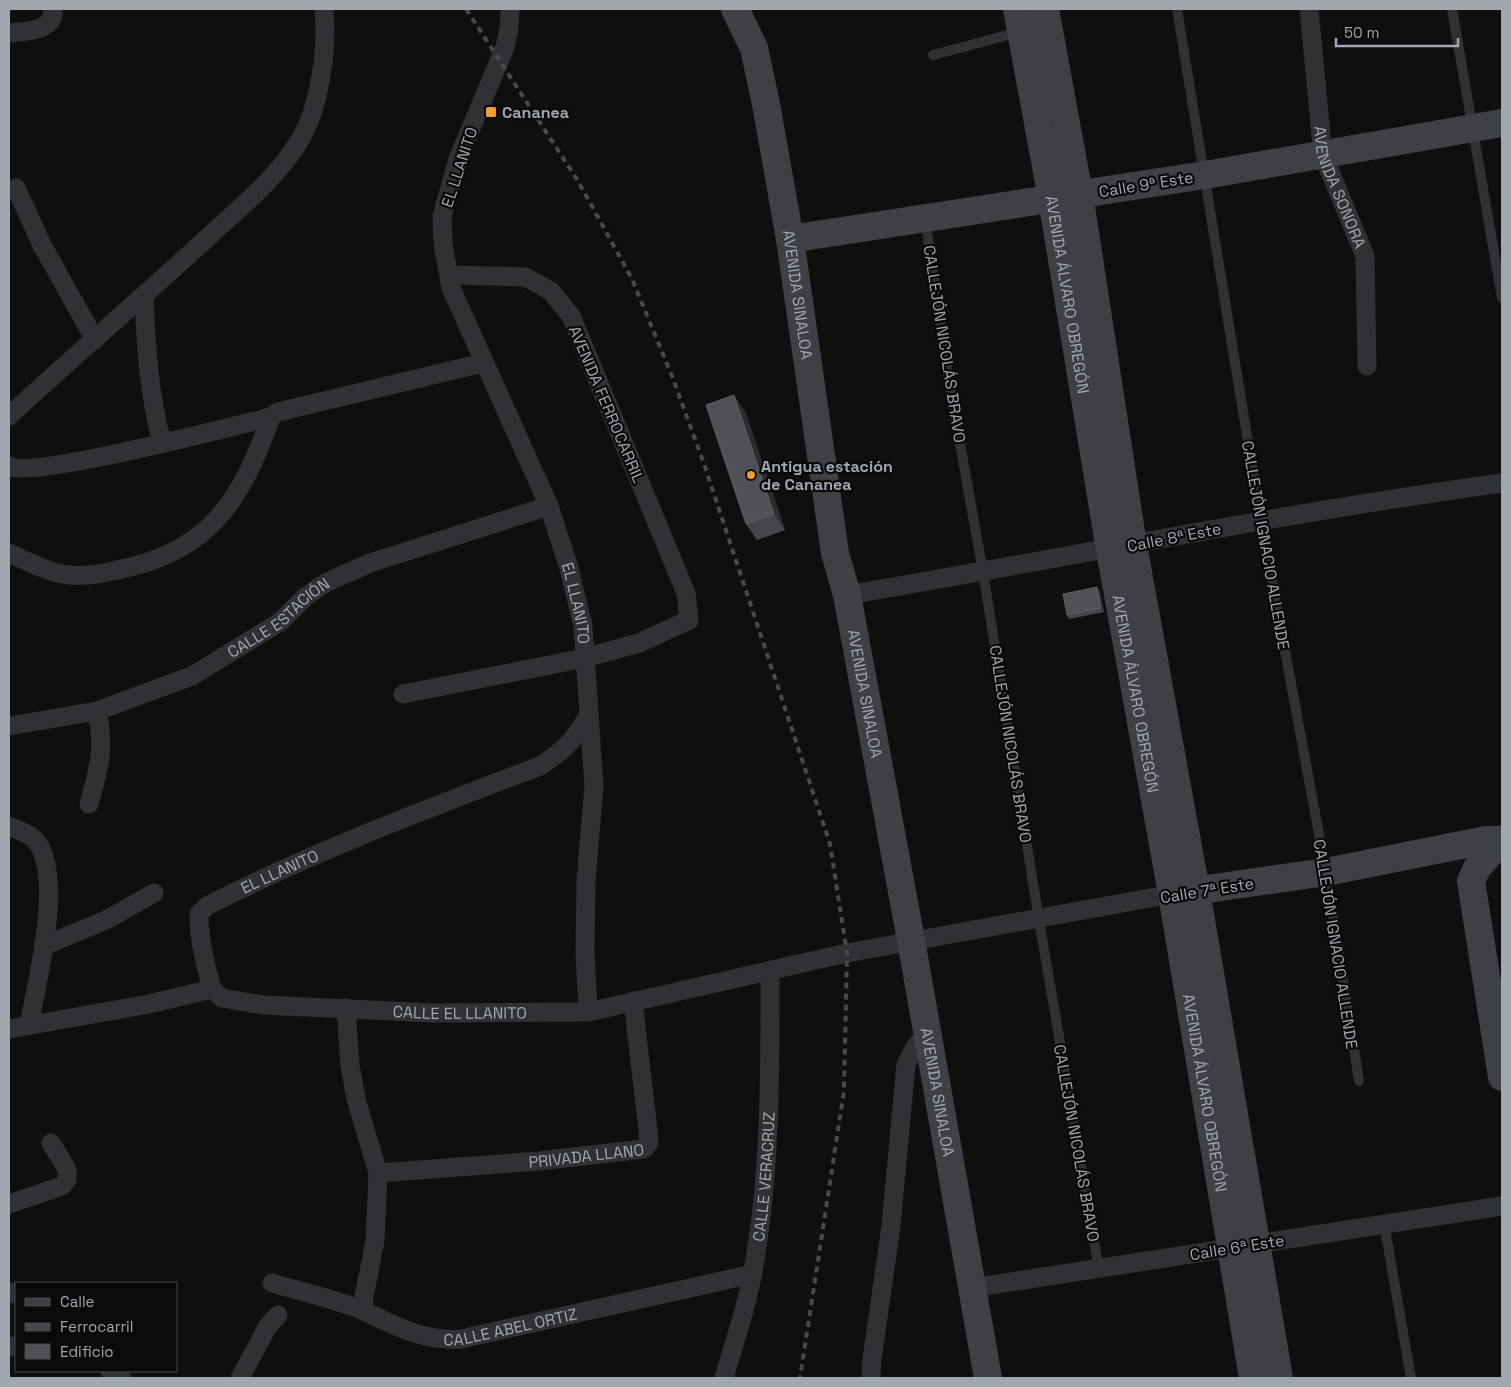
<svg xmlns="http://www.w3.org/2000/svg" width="1511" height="1387" font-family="'Space Grotesk',sans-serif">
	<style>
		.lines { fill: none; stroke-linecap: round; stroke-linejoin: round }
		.lane { stroke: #303135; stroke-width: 10 }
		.street { stroke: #303135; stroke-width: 19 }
		.secondary { stroke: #3e4045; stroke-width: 28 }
		.rail { stroke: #47494e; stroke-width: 4; stroke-dasharray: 6 5; stroke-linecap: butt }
		.wall { fill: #45464b }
		.shaded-wall { fill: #2b2c2f }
		.building { fill: #4f5156; stroke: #5b5e64 }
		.poi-dot { fill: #f29d25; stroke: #0a0a0b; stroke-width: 2 }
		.labels { text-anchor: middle; stroke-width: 4.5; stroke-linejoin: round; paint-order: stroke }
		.poi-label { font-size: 16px; font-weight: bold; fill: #a0a7b1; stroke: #0a0a0b; text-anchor: start }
		.street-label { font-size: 16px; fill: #a0a7b1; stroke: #0a0a0b }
	</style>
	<rect width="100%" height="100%" fill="#0f0f10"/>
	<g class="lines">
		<path class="lane" d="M1177,9l84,512 65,351 33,209
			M1452,9l50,289
			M933,55l86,-23
			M925,218l23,158 35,196 56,348 60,350
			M1384,1223l27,155"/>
		<g class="street">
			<path id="s1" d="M510,9l-1,20 -4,18 -47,112 -16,57 1,28 8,44 98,218 20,62 14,58 11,160 -8,95 -1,71 3,60"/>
			<path id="s2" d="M1309,9l14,146 42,101 2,110"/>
			<path d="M9,33c16,-2 46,-1 44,-24"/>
			<path d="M16,188l26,57 53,95"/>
			<path d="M144,297c2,50 5,98 18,146"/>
			<path d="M9,416c65,-60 132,-117 197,-177 33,-31 72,-61 95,-101 19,-32 27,-93 23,-129"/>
			<path d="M9,466c22,13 224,-40 262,-49"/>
			<path d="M9,553c16,7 35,18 53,21 21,4 44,-1 64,-6 87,-19 117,-73 145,-151l7,-5 205,-49"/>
			<path d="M847,595c218,-37 436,-82 655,-112"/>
			<path d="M403,694l182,-36 54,-15 50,-23 -3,-27 -115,-277 -20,-25 -26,-14 -76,-2"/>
			<path id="s3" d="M9,726l88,-15 95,-35 88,-54 25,-25 20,-14 45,-20 179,-57"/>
			<path d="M89,804c10,-37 16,-54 8,-93"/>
			<path d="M11,827c7,3 19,7 24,13 30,33 2,142 -6,185"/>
			<path d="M43,946l63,-26 48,-27"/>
			<path id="s4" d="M212,989c-7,-26 -13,-49 -13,-75l8,-8c107,-55 220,-97 333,-140 24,-15 34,-26 48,-50"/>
			<path d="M346,1008l4,57 6,34 22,74 -3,68 -11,56 -1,14"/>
			<path id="s5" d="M9,1029l140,-25 63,-15 10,9 41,7 171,8 154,-1 259,-59 325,-59"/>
			<path id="s6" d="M378,1173l161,-12 105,-12 5,-6 -1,-13 -15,-129"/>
			<path d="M9,1204l53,-18 5,-6v-11l-16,-26"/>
			<path id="s7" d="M272,1283c30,9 63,16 92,28 31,15 61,31 97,28l292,-65"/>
			<path d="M971,1288l531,-82"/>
			<path d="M9,1292l7,2"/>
			<path d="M9,1347l7,-1"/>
			<path d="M110,1371l12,7"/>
			<path d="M240,1378l28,-52 10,-11"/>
			<path id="s8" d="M724,1378c10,-35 23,-71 29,-107 18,-99 17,-200 17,-300"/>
			<path d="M871,1378l1,-19 19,-133 15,-162 10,-18 12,-13"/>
		</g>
		<g class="secondary">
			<path id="s9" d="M735,9l19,39 12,56 24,135 45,314 12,42 64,345 77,438"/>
			<path id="s10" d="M1017,9l35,190 58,351 62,344 81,484"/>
			<path d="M1045,9l34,185 54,351 63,346 83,487"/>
			<path d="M790,239l415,-64 297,-52"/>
			<path d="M1502,840l-25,28 -6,13 31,196"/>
			<path d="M1179,893l147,-21 160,-32h16"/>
		</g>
		<path class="rail" d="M466,9l112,172 54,98 40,97 32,88 126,380 17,109 -3,138 -44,287"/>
	</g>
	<path class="wall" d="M745,411l40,119 -28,10 -11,-16z
		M1100,591l4,21 -35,7 -2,-4z"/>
	<path class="shaded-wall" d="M734,395l11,16 40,119 -11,-16z
		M1097,587l3,4 4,21 -3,-4z"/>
	<path class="building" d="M734,395l40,119 -28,10 -40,-119z
		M1097,587l4,21 -34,7 -4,-21z"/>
	<g class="poi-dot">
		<rect x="485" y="106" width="12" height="12" rx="2.5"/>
		<circle cx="751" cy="475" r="5"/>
	</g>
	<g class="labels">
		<g class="poi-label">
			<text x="502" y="118">Cananea</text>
			<text x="761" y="472">Antigua estación<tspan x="761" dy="18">de Cananea</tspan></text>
		</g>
		<g class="street-label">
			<text transform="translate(459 167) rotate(-72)" y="6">EL LLANITO</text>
			<text transform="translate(1146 184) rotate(-9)" y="6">Calle 9ª Este</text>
			<text dy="6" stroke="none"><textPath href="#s2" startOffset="182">AVENIDA SONORA</textPath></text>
			<text dy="6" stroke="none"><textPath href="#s10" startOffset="290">AVENIDA ÁLVARO OBREGÓN</textPath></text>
			<text dy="6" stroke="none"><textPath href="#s9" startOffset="294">AVENIDA SINALOA</textPath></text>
			<text transform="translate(945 344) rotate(81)" y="6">CALLEJÓN NICOLÁS BRAVO</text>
			<text transform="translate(607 404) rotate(67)" y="6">AVENIDA FERROCARRIL</text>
			<text transform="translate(1174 537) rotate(-11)" y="6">Calle 8ª Este</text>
			<text transform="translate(1266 545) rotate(80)" y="6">CALLEJÓN IGNACIO ALLENDE</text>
			<text dy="6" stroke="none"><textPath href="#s1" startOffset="632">EL LLANITO</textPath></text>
			<text dy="6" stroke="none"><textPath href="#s3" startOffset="295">CALLE ESTACIÓN</textPath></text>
			<text dy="6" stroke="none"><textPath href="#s10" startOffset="695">AVENIDA ÁLVARO OBREGÓN</textPath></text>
			<text dy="6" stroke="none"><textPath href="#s9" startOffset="699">AVENIDA SINALOA</textPath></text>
			<text transform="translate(1011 744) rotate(81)" y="6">CALLEJÓN NICOLÁS BRAVO</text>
			<text dy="6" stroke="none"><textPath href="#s4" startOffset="168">EL LLANITO</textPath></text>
			<text transform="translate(1207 890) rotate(-9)" y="6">Calle 7ª Este</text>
			<text transform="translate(1336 944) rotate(81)" y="6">CALLEJÓN IGNACIO ALLENDE</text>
			<text dy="6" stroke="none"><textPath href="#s5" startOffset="459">CALLE EL LLANITO</textPath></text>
			<text dy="6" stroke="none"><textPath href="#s9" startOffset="1104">AVENIDA SINALOA</textPath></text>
			<text dy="6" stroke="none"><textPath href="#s10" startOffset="1100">AVENIDA ÁLVARO OBREGÓN</textPath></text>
			<text transform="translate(1077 1143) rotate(80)" y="6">CALLEJÓN NICOLÁS BRAVO</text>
			<text dy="6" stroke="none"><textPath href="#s6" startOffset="209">PRIVADA LLANO</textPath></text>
			<text dy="6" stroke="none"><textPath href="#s8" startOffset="206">CALLE VERACRUZ</textPath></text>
			<text transform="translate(1237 1247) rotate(-9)" y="6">Calle 6ª Este</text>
			<text dy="6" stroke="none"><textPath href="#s7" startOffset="249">CALLE ABEL ORTIZ</textPath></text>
		</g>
	</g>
	<rect width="1511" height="1387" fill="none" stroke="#a0a7b1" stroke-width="20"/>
	<rect x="15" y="1282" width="162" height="90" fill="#0a0a0b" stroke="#46494d"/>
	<rect x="25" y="1298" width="25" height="8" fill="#3e4045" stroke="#46494d"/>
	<text x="60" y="1307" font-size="15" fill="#a0a7b1">Calle</text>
	<rect x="25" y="1323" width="25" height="8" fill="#47494e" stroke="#46494d"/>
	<text x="60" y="1332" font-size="15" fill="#a0a7b1">Ferrocarril</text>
	<rect x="25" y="1344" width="25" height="15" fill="#4f5156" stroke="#46494d"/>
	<text x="60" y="1357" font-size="15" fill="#a0a7b1">Edificio</text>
	<path d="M1336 38v8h122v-8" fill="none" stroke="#a0a7b1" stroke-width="2.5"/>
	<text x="1344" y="38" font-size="15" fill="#a0a7b1" stroke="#0a0a0b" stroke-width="4" paint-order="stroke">50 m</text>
</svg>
